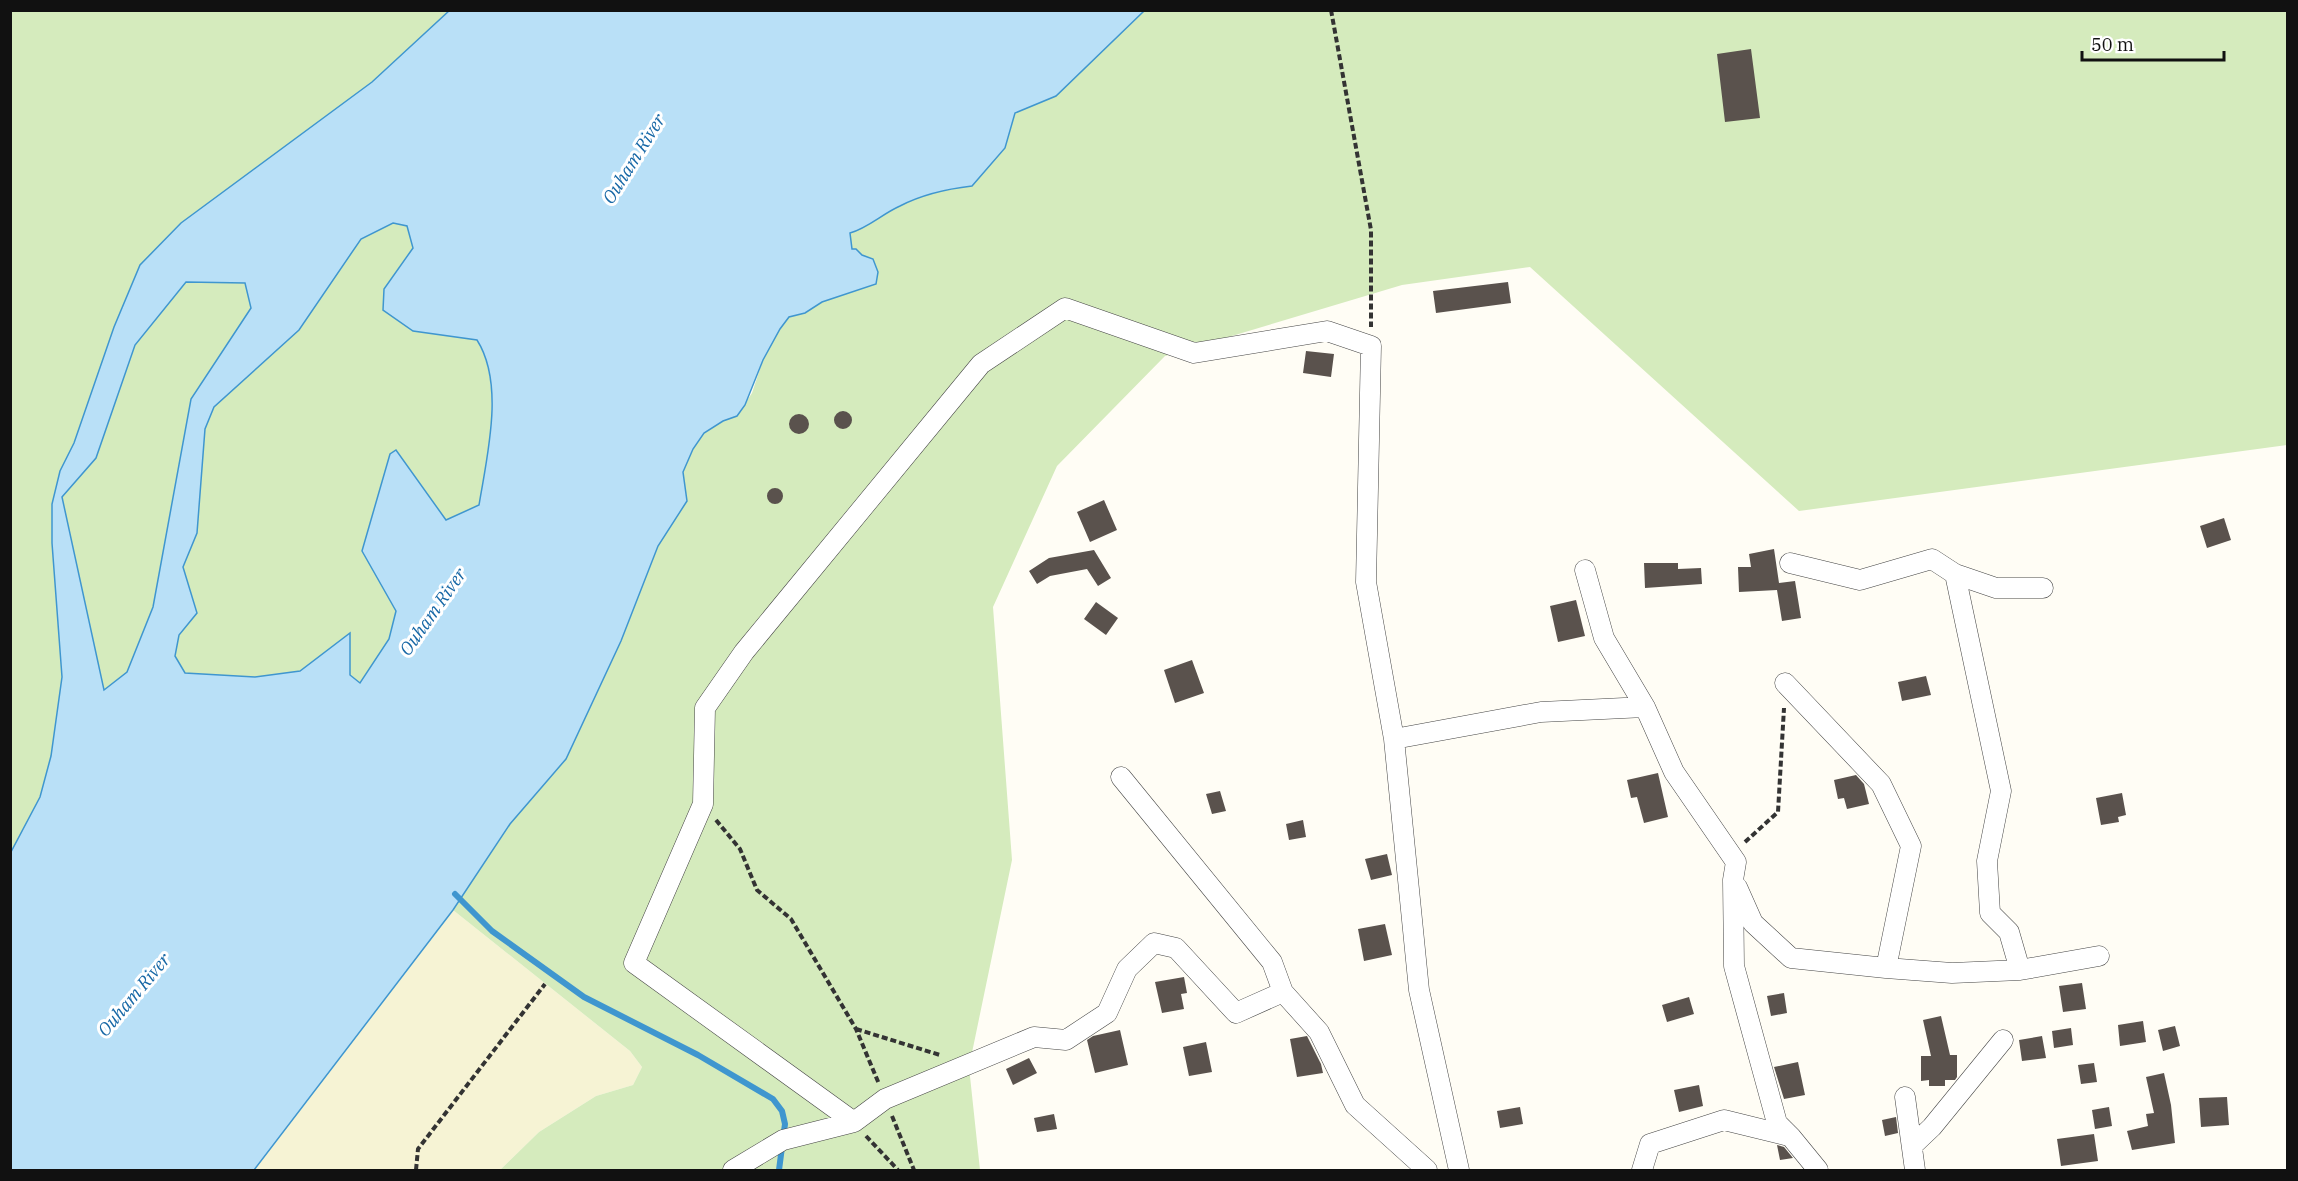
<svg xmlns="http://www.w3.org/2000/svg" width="2298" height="1181" font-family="'IBM Plex Serif',serif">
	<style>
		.farmland { fill: #f6f3d4 }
		.green { fill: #d5ebbd }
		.water { fill: #b9e0f7; stroke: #3f96cf; stroke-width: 1.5; fill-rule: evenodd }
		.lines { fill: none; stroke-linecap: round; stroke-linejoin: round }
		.stream { stroke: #3f96cf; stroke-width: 6 }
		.building { fill: #5a524d }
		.minor-casing { stroke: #444; stroke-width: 21 }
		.path { stroke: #333; stroke-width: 4; stroke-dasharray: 6 3; stroke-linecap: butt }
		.minor { stroke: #fff; stroke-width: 20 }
		.labels { text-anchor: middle; stroke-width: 6; stroke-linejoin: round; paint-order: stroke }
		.water-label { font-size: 18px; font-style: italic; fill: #1768a6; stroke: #fff }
	</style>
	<rect width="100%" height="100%" fill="#fffdf5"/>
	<path class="farmland" d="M453,910l177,141 12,16 -9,18 -37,11 -57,36 -39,38h-246z"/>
	<path class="green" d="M11,11h439l-78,71 -232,183 -26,62 -40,116 -14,28 -8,33v39l10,134 -11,79 -11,41 -29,55z
		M1144,11h1143v434l-488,66 -269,-244 -128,18 -237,71 -108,110 -64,141 19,253 -43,207 11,103h-480l39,-38 57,-36 37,-11 9,-18 -12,-16 -177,-141 57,-86 56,-65 55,-118 37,-95 29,-45 -4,-29 10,-23 11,-16 19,-12 14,-5 15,-23 11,-33 17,-31 9,-12 16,-4 17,-11 54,-18 -14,-29 -6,-6 -4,1 -2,-17c18,-5 32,-19 49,-27 24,-12 47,-17 73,-20l33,-38 10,-35 41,-17z
		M393,223l14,3 6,22 -29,41 29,42 64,9c27,46 10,115 2,166l-33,14 -49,-69 -7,3 -28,97 34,60 -7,28 -29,45 -10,-9v-41l-50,37 -45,6 -70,-3 -10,-18 4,-21 18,-22 -14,-46 14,-34 8,-105 9,-21 85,-77 62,-91z
		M186,282l59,1 6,25 -60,91 -38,208 -26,65 -23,18 -42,-193 34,-39 39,-113z"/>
	<path class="water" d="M450,10l694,1 -88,85 -41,17 -10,35 -33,38c-26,3 -49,8 -72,20 -18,8 -32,22 -50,27l2,16h4l6,6 11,4 5,13 -2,12 -54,18 -17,11 -16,4 -9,12 -17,31 -18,45 -8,11 -14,5 -19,12 -11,16 -10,23 4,29 -29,45 -37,95 -55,118 -56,65 -57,86 -199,260h-243v-318l29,-55 11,-41 11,-79 -10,-134v-39l8,-33 14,-28 40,-116 26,-62 41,-42 191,-141zM393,223l14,3 6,22 -29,41 -1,21 30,21 64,9c28,44 10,116 2,165l-33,15 -50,-70 -6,4 -28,97 34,60 -7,28 -29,44 -10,-8v-42l-50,38 -45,6 -70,-4 -10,-17 4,-21 18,-22 -14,-46 14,-34 8,-104 9,-22 85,-77 62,-91zM186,282l59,1 6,25 -60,91 -38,208 -26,65 -23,18 -42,-193 34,-39 39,-113z"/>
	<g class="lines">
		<path class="stream" d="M455,894l37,37 92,66 114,58 75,44 9,12 3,13 -6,46"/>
	</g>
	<path class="building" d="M1751,49l9,69 -35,4 -8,-68z
		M1508,282l3,21 -75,10 -3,-22z
		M1306,351l28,3 -3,23 -28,-4z
		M834 420a9 9 0 1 1 18 0a9 9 0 1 1-18 0Z
		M789 424a10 10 0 1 1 20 0a10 10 0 1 1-20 0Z
		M767 496a8 8 0 1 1 16 0a8 8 0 1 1-16 0Z
		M1104,500l13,30 -27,12 -13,-30z
		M2224,518l7,22 -24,8 -7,-22z
		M1774,549l5,34 16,-2 6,37 -19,3 -5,-31 -38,2 -1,-25h13l-2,-13z
		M1094,550l17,28 -13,8 -11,-17 -37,7 -13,8 -8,-13 20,-13z
		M1644,563h34v6l23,-1 1,16 -57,4z
		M1576,600l9,36 -27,6 -8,-36z
		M1096,602l22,16 -12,17 -22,-16z
		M1192,660l12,33 -29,10 -11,-33z
		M1926,676l5,19 -29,6 -4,-19z
		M1658,773l10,44 -24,6 -7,-26 -6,1 -4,-18z
		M1856,775l8,9 5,20 -22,5 -3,-11 -6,1 -4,-19z
		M1220,791l6,20 -14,3 -6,-20z
		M2122,793l4,22 -8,2 1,5 -18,3 -5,-27z
		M1303,820l3,17 -17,3 -3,-16z
		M1387,854l5,21 -21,5 -6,-21z
		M1385,924l7,31 -28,6 -6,-32z
		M1184,977l3,16 -6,1 3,15 -22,4 -7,-31z
		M2082,983l4,26 -23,3 -4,-26z
		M1784,993l3,20 -16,3 -4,-20z
		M1689,997l5,17 -27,8 -5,-17z
		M1941,1016l9,39h7v22l-2,3h-10v6h-16v-6l-8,1v-25h10l-8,-36z
		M2143,1021l3,21 -26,4 -2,-21z
		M2175,1026l5,20 -17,5 -5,-21z
		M2071,1028l2,17 -19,3 -2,-17z
		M1120,1030l8,35 -33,8 -8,-33 6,-4z
		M1307,1036l14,28 2,9 -26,4 -7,-38z
		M2042,1036l4,22 -24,3 -3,-21z
		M1206,1042l6,30 -23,4 -6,-29z
		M1029,1058l8,15 -24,12 -7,-16z
		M1798,1062l7,33 -21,4 -10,-32z
		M2094,1063l3,19 -16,2 -3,-19z
		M2164,1073l7,32 4,38 -43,7 -5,-19 21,-5 -2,-12 8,-1 -8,-36z
		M1699,1085l4,21 -24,6 -5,-22z
		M2227,1097l2,28 -28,2 -2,-29z
		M1520,1107l3,17 -23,4 -3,-17z
		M2109,1107l3,19 -17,3 -3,-19z
		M1054,1114l3,15 -20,3 -3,-14z
		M1896,1117l2,16 -13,3 -3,-16z
		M2094,1134l4,27 -37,5 -4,-27z
		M1777,1145l7,2 9,11 -13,2z"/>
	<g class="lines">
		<g class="minor-casing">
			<path id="minor" d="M1790,563l70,17 72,-21 23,15 41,14h47
				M1585,570l19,68 41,69 29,65 62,90 -3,18 1,86 43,157 14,14 27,33
				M1955,574l46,217 -14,70 3,52 19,19 11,38
				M1394,739l147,-27 104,-5
				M1121,777l151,185 11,30 36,40 36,73 72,65
				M1737,887l16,36 38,35 95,10 25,-122 -30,-62 -96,-101
				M1886,968l66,5 68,-3 79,-14
				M1905,1097l10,73
				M854,1122l31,-23 149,-62 32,3 41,-27 20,-44 27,-26 22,5 60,65 47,-21
				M1912,1146l20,-19 71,-87
				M733,1170l50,-30 71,-18 -220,-159 69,-159 2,-96 39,-56 237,-288 84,-56 129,45 133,-22 44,15 -5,236 28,157 25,251 40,180
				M1642,1170l8,-26 74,-24 65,16"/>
		</g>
		<path class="path" d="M1331,10l40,220v97
			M716,820l24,29 17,41 34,29 65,110 23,55
			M1745,842l33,-30 6,-104
			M856,1029l84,26
			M892,1116l22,54
			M866,1136l32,34
			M416,1170l2,-21 127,-165"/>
		<use href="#minor" class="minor"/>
	</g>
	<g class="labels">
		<g class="water-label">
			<text transform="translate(634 159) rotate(-58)" y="6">Ouham River</text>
			<text transform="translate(433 612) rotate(-55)" y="6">Ouham River</text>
			<text transform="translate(134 995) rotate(-50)" y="6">Ouham River</text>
		</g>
	</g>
	<rect width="2298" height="1181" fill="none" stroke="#111111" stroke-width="24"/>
	<path d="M2082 51v9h142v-9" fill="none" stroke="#111111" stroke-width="3"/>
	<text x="2091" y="51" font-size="18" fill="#111111" stroke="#ffffff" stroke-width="4.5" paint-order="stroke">50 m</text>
</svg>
